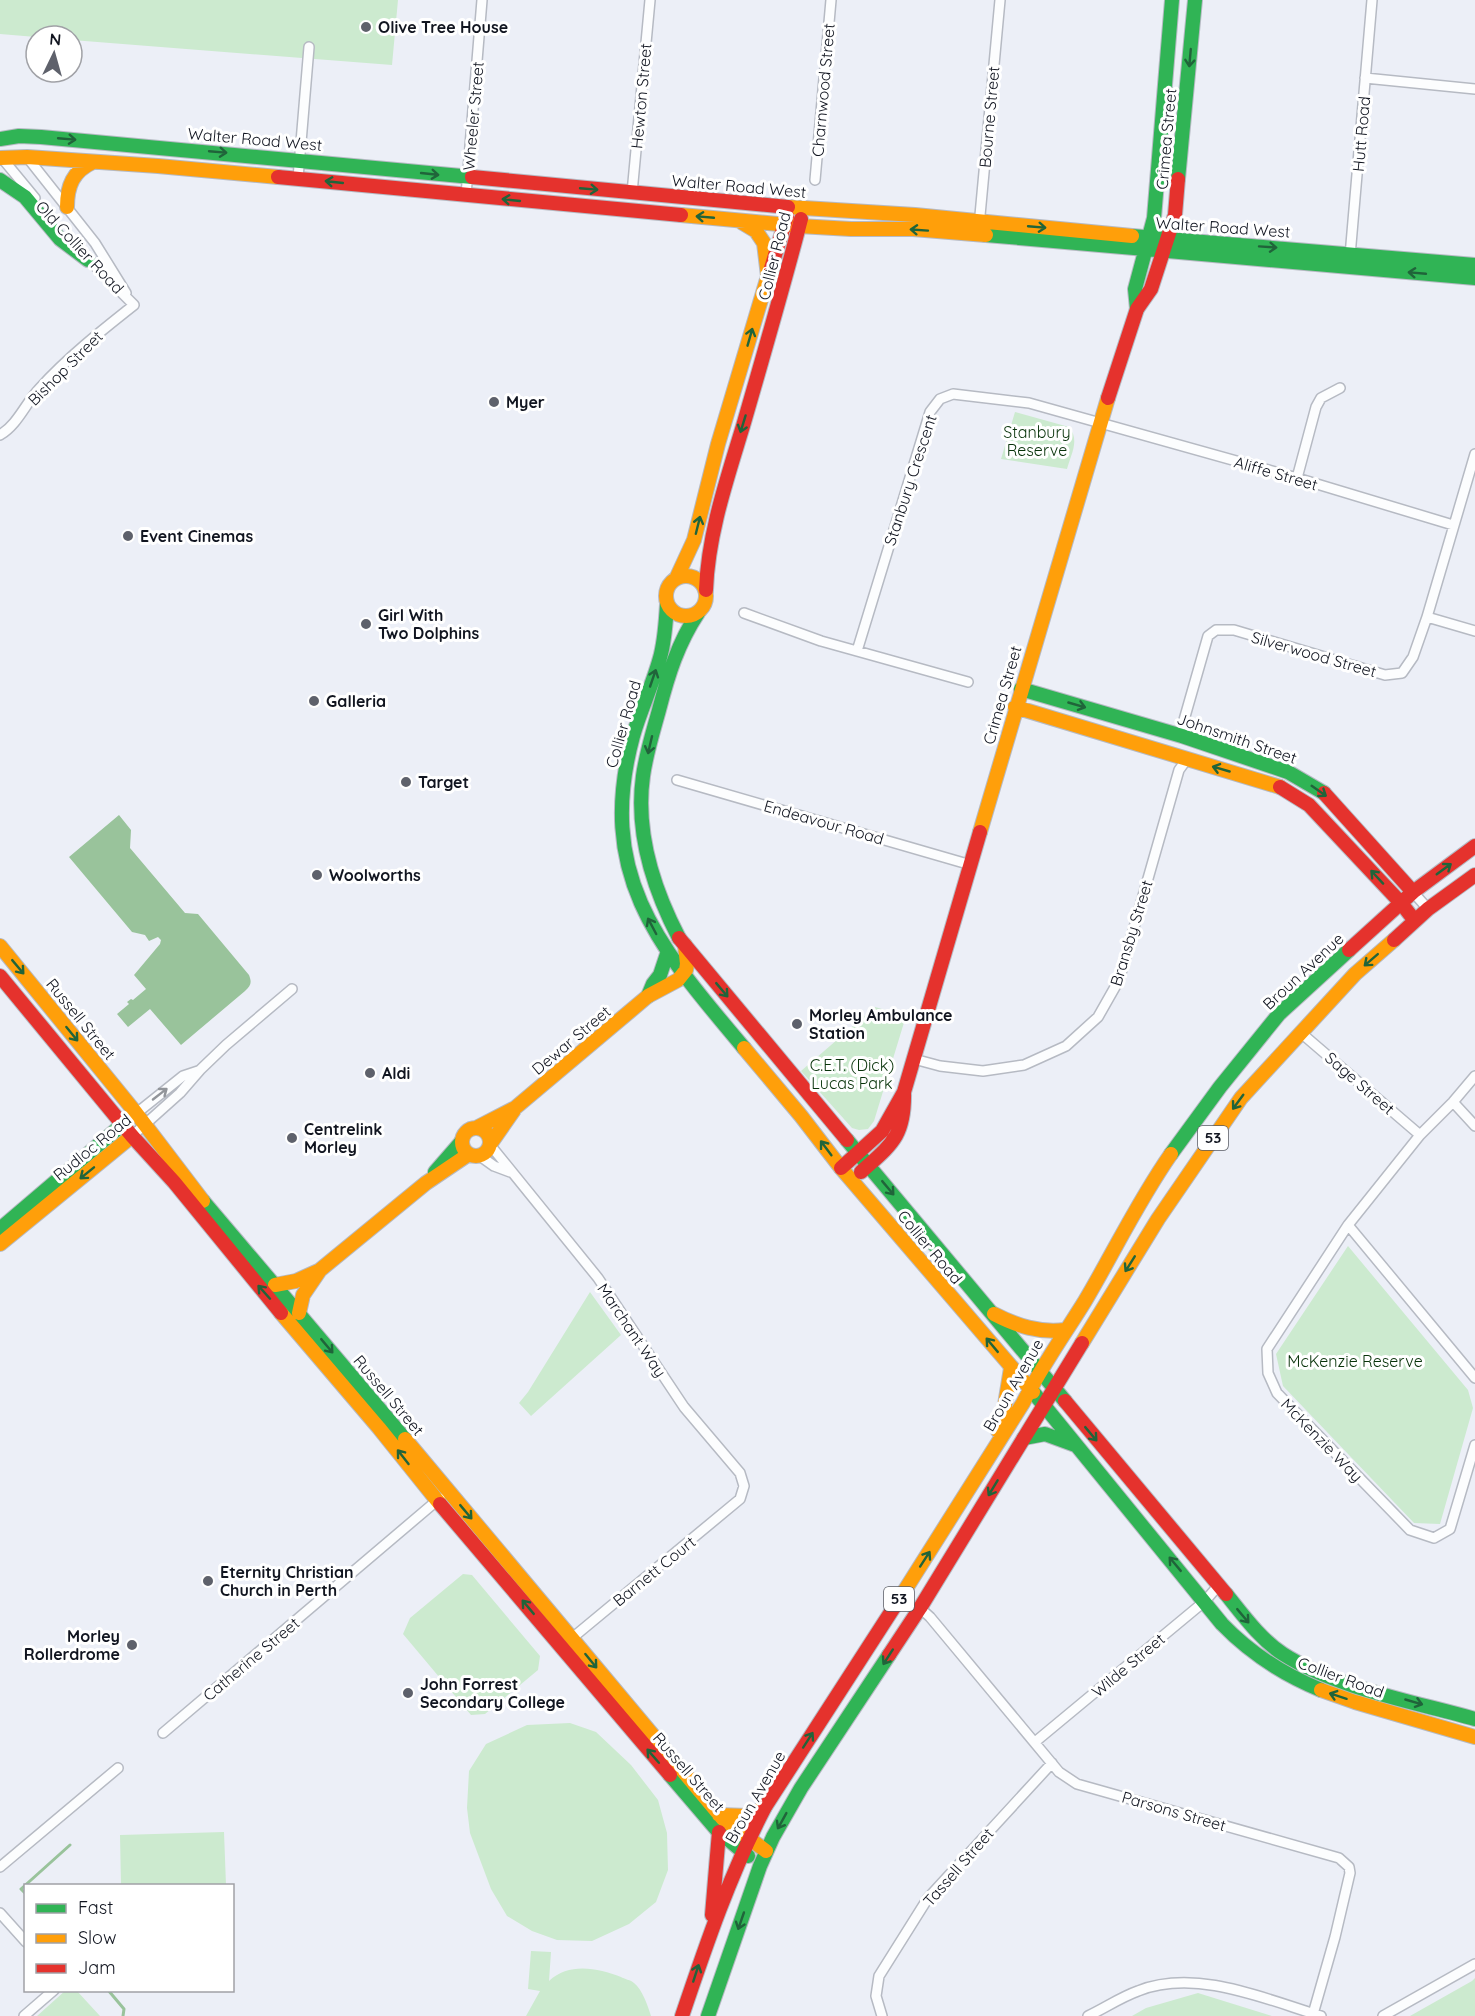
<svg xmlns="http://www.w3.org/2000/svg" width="1475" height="2016" font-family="Quicksand,sans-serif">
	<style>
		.green { fill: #cceacf }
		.water { fill: #99c39b }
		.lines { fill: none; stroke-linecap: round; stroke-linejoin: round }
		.stream { stroke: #99c39b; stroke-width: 3 }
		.street-casing { stroke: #b6bac3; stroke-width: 12 }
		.fast-casing { stroke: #b6bac3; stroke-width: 16 }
		.slow-casing { stroke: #b6bac3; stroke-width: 16 }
		.jam-casing { stroke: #b6bac3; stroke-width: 16 }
		.street { stroke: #fcfdfe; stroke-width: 9 }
		.fast { stroke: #30b455; stroke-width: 14 }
		.slow { stroke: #ff9f0a; stroke-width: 14 }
		.jam { stroke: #e5322d; stroke-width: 14 }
		.oneway { stroke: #20643a }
		.oneway2 { stroke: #92959a }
		.poi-dot { fill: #5e616b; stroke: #fff; stroke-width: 2 }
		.labels { text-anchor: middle; stroke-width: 6; stroke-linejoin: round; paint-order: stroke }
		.shield { fill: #fff; stroke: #585b63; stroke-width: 1.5 }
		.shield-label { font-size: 15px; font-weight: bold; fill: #111520 }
		.poi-label { font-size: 16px; font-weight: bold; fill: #111520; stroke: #fff; text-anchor: start }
		.street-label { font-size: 16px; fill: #111520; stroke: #fff }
		.park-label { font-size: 16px; fill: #08330a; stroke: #fff }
	</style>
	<rect width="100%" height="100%" fill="#eceff7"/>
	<path class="green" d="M0,0h398l-6,65 -320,-25v-4l-36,1 -36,-3z
		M1015,412l54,15c11,13 2,27 -2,42l-66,-10z
		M875,1007l31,9 -32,105 -6,8 -9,1 -7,-2 -51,-57z
		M1348,1246l120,144 5,18 -33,116 -26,-1 -131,-137 -7,-32z
		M590,1292l31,43 -90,81 -12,-13 9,-11z
		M463,1574l9,1 68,81 -2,14 -53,44 -14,1 -68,-81 7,-16z
		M570,1723l26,9 35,33 27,35 9,33 1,37 -12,32 -27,22 -37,17 -35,-1 -25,-9 -25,-15 -16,-27 -21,-56 -3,-25 2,-37 17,-27 41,-19z
		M224,1832l2,53h-105l-1,-50z
		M531,1951l20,1 -2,29c20,-19 49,-13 72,-4 3,2 10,3 13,6 8,6 14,23 17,33h-125l14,-25 -12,-2z
		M1475,1978v38h-65l62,-35z
		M66,1990l11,1 23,25h-63z
		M1198,1993l74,23h-140l14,-8z"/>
	<path class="water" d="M119,815l12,15 -1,18 55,65 13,1 51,61c3,8 2,10 -4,16l-64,54 -31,-36 -22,18 -11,-13 12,-10 -2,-2 4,-3 2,1 13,-11 -12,-14 26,-31 1,-4 -3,-3 -9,4 -4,-6 -13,-3 -63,-75z"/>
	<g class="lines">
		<path class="stream" d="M26,1894l-5,-5 49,-44
			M108,1990l16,19 -1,7"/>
		<g class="street-casing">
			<path id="street" d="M1365,78l110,11
				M27,157l68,86 31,50
				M2,158l33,40
				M298,178l11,-131
				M815,180l16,-180
				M632,193l18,-193
				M466,195l16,-195
				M979,226l21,-226
				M85,256l49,49
				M1350,256l22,-256
				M0,435c18,-11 25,-31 39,-46 28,-31 62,-58 95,-84
				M1297,478l19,-71 5,-9 19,-10
				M744,613l77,28 147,41
				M1427,617l48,14
				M857,651l73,-239 10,-13 13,-5 76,9 268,75 156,47
				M1182,736l2,-16 24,-84 8,-6h18l151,45 17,-2 11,-16 14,-40 48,-163
				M677,780l294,85
				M1413,892l15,17
				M1300,1032l120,103
				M914,1059l26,7 43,5 41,-6 42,-19 32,-29 21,-37 60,-210 8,-11
				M1475,1076l-22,26 -33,33 -72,90 -81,124 1,24 9,20 133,137 24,8 16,-9 25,-84
				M1453,1102l22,24
				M123,1124l60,-48 15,-5
				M132,1136l48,-43 20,-23 26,-25 66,-56
				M491,1146l107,132 86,129 56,66 4,13 -4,13 -169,140
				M480,1156l14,10 16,6
				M1348,1225l127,153
				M920,1608l10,9 129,155 18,12 262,74 10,9 1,6 -15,64 -22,77
				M163,1733l277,-235
				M1035,1742l170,-141 13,-15
				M0,1867l118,-99
				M0,1913l26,29
				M24,2016l30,-26
				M882,2016l-6,-20 3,-20 49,-78 124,-135
				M1088,2016c17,-8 33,-19 50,-25 58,-23 127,8 183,25
				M1383,2016l92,-52"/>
		</g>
		<g class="fast-casing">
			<path id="fast" d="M0,139l19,-3 22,1 431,40
				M1178,179l17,-179
				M0,180l25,17 35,42 28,21
				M986,235l489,43
				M1132,236l343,29
				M1137,309l-2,-20 19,-71 18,-218
				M667,604c-1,17 -2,33 -6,50 -7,28 -20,54 -28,82 -38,140 27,212 111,312
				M1021,689l161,47 106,36 36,21
				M679,938c-26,-50 -44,-105 -36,-162 3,-22 10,-44 16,-66 9,-35 19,-67 39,-97
				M648,996l5,-12 7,-9 7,-21
				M847,1140l218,261
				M1171,1154l49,-67 59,-73 70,-64
				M435,1172l27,-31
				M203,1201l202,238
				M0,1229l123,-105
				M1033,1392l189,232c29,30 60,50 99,66
				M1024,1438l21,-4 30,11
				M1226,1594c17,21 34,45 57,60 53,34 132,48 192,65
				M670,1775l47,55 31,26
				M708,2016l52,-150 13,-29 28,-49 88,-133"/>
		</g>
		<g class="slow-casing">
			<path id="slow" d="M0,158l27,-1 131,9 120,11
				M67,207c0,-21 6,-36 26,-45
				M788,207l127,8 217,21
				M681,215l118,11 52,3h62l73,6
				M666 596a20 20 0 1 1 40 0a20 20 0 1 1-40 0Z
				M676,579l18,-39 24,-96 50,-168 -4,-33 -8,-12 -15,-9
				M1015,707l265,80
				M980,832l128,-434
				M0,946l136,167 67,88
				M744,1048l57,68 40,52 192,224
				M478,1127l37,-19 133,-112 30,-16 8,-10 1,-6 -2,-19
				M462 1142a14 14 0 1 1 28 0a14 14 0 1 1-28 0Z
				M491,1143l23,-33
				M0,1244l132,-108
				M275,1285l21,-4 22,-10
				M281,1313l98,115 61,76
				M299,1313l4,-18 17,-25 106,-87 43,-29
				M994,1314c23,12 45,19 71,16
				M1082,1343l76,-124 83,-121 114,-124 39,-34
				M998,1431l5,-14 8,-49
				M405,1439l318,380 43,32
				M900,1598l123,-195c18,-36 41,-68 62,-102 29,-49 53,-100 86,-147
				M1321,1690l34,12 120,35
				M719,1815l29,1 17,-9"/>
		</g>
		<g class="jam-casing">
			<path id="jam" d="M278,177l403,38
				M472,177l316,30
				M771,268l16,-52
				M1108,398l29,-89 14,-20 24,-74 3,-36
				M706,590c2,-56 21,-111 37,-164 20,-69 40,-138 58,-207
				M1280,787l29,18 92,98 14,18
				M1324,793l89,99
				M679,938l168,202
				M1394,940l34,-31 47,-34
				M1349,950l64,-58 62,-46
				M0,976l132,160 42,46 107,131
				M841,1168l41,-37 22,-39 76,-260
				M861,1172c31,-28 44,-36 43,-80
				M1065,1401l161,193
				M440,1504l230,271
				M889,1655l31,-47 162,-265
				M712,1915l7,-83
				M682,2016c24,-71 48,-142 83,-209l135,-209"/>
		</g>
		<use href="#street" class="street"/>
		<use href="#fast" class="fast"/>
		<use href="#slow" class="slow"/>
		<use href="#jam" class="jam"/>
	</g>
	<defs><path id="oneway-shaft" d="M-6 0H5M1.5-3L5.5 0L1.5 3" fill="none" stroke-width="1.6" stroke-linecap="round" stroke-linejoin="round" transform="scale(1.5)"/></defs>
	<g class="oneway">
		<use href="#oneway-shaft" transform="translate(1190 58) rotate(95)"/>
		<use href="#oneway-shaft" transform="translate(67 139) rotate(5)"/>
		<use href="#oneway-shaft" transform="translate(218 152) rotate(5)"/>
		<use href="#oneway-shaft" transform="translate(430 174) rotate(6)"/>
		<use href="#oneway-shaft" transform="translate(334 182) rotate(-174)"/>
		<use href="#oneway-shaft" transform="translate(589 189) rotate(5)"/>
		<use href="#oneway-shaft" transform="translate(511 200) rotate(-174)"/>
		<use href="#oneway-shaft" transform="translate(705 217) rotate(-175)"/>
		<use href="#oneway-shaft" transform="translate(1037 227) rotate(5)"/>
		<use href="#oneway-shaft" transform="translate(919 230) rotate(-176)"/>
		<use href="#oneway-shaft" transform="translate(1268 247) rotate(4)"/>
		<use href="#oneway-shaft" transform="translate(1417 273) rotate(-175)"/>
		<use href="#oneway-shaft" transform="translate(750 337) rotate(-74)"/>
		<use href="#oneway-shaft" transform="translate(743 424) rotate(107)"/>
		<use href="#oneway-shaft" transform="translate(698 525) rotate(-76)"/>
		<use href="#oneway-shaft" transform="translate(653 678) rotate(-71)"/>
		<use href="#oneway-shaft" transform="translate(1077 705) rotate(16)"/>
		<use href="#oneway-shaft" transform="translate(650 745) rotate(103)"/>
		<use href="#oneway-shaft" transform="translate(1221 769) rotate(-164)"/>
		<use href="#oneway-shaft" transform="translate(1319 791) rotate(35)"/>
		<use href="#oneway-shaft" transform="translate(1444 869) rotate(-36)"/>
		<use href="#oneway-shaft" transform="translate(1377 877) rotate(-133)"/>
		<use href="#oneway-shaft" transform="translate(652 926) rotate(-118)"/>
		<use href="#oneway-shaft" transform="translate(1371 960) rotate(139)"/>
		<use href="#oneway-shaft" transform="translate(18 967) rotate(50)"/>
		<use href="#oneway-shaft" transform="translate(722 990) rotate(50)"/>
		<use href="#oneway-shaft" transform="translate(72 1034) rotate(51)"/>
		<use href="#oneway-shaft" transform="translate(1238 1102) rotate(126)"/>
		<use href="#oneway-shaft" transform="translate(826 1148) rotate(-127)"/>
		<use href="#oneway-shaft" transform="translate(87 1173) rotate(141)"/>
		<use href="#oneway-shaft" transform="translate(888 1188) rotate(50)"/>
		<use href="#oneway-shaft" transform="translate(1130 1264) rotate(122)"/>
		<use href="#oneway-shaft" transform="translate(264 1292) rotate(-132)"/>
		<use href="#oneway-shaft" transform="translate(992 1345) rotate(-130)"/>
		<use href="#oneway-shaft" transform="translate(327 1346) rotate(50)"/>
		<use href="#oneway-shaft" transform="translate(1091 1434) rotate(50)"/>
		<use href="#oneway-shaft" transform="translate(403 1457) rotate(-128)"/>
		<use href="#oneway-shaft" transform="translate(993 1488) rotate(121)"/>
		<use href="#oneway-shaft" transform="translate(466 1512) rotate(50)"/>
		<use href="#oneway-shaft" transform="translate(925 1559) rotate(-57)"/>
		<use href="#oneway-shaft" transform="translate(1175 1564) rotate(-130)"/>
		<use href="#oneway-shaft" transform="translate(528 1607) rotate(-130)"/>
		<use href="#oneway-shaft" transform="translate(1243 1616) rotate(50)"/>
		<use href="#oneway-shaft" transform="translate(888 1657) rotate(123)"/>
		<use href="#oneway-shaft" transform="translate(591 1661) rotate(51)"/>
		<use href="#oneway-shaft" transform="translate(1338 1696) rotate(-162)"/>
		<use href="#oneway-shaft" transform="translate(1414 1702) rotate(16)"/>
		<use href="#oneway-shaft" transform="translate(808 1740) rotate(-57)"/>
		<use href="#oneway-shaft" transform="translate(653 1756) rotate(-131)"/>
		<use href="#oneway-shaft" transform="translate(782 1821) rotate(119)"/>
		<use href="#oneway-shaft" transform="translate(741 1921) rotate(109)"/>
		<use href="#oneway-shaft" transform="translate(696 1973) rotate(-72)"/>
	</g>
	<use class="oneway2" href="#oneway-shaft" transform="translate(160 1094) rotate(-38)"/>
	<g class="poi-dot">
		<circle cx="366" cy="27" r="6"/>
		<circle cx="494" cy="402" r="6"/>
		<circle cx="128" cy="536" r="6"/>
		<circle cx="366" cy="624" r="6"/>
		<circle cx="314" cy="701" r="6"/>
		<circle cx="406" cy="782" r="6"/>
		<circle cx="317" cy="875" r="6"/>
		<circle cx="797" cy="1024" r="6"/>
		<circle cx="370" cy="1073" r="6"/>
		<circle cx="292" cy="1138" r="6"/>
		<circle cx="208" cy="1581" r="6"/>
		<circle cx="132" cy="1645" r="6"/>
		<circle cx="408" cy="1693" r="6"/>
	</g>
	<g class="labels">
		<g class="shield">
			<rect x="1198" y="1126" width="30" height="24" rx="4.5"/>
			<rect x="884" y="1587" width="30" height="24" rx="4.5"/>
		</g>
		<g class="shield-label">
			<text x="1213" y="1143">53</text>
			<text x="899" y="1604">53</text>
		</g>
		<g class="poi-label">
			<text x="378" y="33">Olive Tree House</text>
			<text x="506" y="408">Myer</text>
			<text x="140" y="542">Event Cinemas</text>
			<text x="378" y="621">Girl With<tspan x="378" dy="18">Two Dolphins</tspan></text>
			<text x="326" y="707">Galleria</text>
			<text x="418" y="788">Target</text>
			<text x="329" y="881">Woolworths</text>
			<text x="809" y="1021">Morley Ambulance<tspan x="809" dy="18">Station</tspan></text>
			<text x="382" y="1079">Aldi</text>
			<text x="304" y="1135">Centrelink<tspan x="304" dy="18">Morley</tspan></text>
			<text x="220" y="1578">Eternity Christian<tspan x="220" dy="18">Church in Perth</tspan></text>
			<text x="120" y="1642" text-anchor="end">Morley<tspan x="120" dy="18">Rollerdrome</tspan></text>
			<text x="420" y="1690">John Forrest<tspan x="420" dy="18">Secondary College</tspan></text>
		</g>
		<g class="street-label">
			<text transform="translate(823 90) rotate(-85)" y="6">Charnwood Street</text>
			<text transform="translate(641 96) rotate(-85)" y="6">Hewton Street</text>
			<text transform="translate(473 116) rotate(-85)" y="6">Wheeler Street</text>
			<text transform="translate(989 117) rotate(-85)" y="6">Bourne Street</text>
			<text transform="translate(1361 134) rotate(-85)" y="6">Hutt Road</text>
			<text transform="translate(255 139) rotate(5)" y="6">Walter Road West</text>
			<text transform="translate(1166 139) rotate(-85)" y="6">Crimea Street</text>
			<text transform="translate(739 186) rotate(5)" y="6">Walter Road West</text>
			<text transform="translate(1223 227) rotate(4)" y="6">Walter Road West</text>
			<text transform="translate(80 247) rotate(47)" y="6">Old Collier Road</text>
			<text transform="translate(774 256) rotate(-76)" y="6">Collier Road</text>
			<text transform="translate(65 368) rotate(-45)" y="6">Bishop Street</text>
			<text transform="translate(1276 473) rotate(16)" y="6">Aliffe Street</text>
			<text transform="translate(910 480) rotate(-72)" y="6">Stanbury Crescent</text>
			<text transform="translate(1314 654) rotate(16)" y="6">Silverwood Street</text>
			<text transform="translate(1002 695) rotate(-74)" y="6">Crimea Street</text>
			<text transform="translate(623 724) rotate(-74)" y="6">Collier Road</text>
			<text transform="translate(1237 738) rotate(19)" y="6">Johnsmith Street</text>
			<text transform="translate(824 822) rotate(16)" y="6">Endeavour Road</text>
			<text transform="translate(1131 933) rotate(-73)" y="6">Bransby Street</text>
			<text transform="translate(1303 971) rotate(-43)" y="6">Broun Avenue</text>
			<text transform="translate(81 1019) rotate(51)" y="6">Russell Street</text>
			<text transform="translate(571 1040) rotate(-40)" y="6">Dewar Street</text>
			<text transform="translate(1360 1083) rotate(41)" y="6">Sage Street</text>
			<text transform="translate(92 1147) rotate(-39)" y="6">Rudloc Road</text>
			<text transform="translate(930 1247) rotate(50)" y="6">Collier Road</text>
			<text transform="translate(632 1330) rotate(56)" y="6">Marchant Way</text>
			<text transform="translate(1013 1385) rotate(-60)" y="6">Broun Avenue</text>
			<text transform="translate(389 1395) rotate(50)" y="6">Russell Street</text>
			<text transform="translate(1322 1440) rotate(46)" y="6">McKenzie Way</text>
			<text transform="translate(654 1571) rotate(-39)" y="6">Barnett Court</text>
			<text transform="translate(251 1659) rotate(-40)" y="6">Catherine Street</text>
			<text transform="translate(1128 1665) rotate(-40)" y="6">Wilde Street</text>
			<text transform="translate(1341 1677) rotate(20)" y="6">Collier Road</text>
			<text transform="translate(689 1772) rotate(49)" y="6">Russell Street</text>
			<text transform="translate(755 1797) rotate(-60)" y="6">Broun Avenue</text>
			<text transform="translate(1174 1811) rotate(16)" y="6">Parsons Street</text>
			<text transform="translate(958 1867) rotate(-49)" y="6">Tassell Street</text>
		</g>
		<g class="park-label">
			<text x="1037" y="438">Stanbury<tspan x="1037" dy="18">Reserve</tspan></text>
			<text x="852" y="1071">C.E.T. (Dick)<tspan x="852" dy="18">Lucas Park</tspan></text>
			<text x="1355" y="1367">McKenzie Reserve</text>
		</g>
	</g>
	<rect x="24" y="1884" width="210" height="108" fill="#ffffff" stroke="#a0a1a6" stroke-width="1.5"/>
	<rect x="36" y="1904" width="30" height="9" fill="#30b455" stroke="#a0a1a6" stroke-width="1.5"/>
	<text x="78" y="1914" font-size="18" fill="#111520">Fast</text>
	<rect x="36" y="1934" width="30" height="9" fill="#ff9f0a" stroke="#a0a1a6" stroke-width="1.5"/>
	<text x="78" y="1944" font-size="18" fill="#111520">Slow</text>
	<rect x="36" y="1964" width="30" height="9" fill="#e5322d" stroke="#a0a1a6" stroke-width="1.5"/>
	<text x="78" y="1974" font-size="18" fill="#111520">Jam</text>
	<g transform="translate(54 54) rotate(5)"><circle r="28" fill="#ffffff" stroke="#a0a1a6" stroke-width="1.5"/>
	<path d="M0-4.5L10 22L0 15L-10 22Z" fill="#5e616b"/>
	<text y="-9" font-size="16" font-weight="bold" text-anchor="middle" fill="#111520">N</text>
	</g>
</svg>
